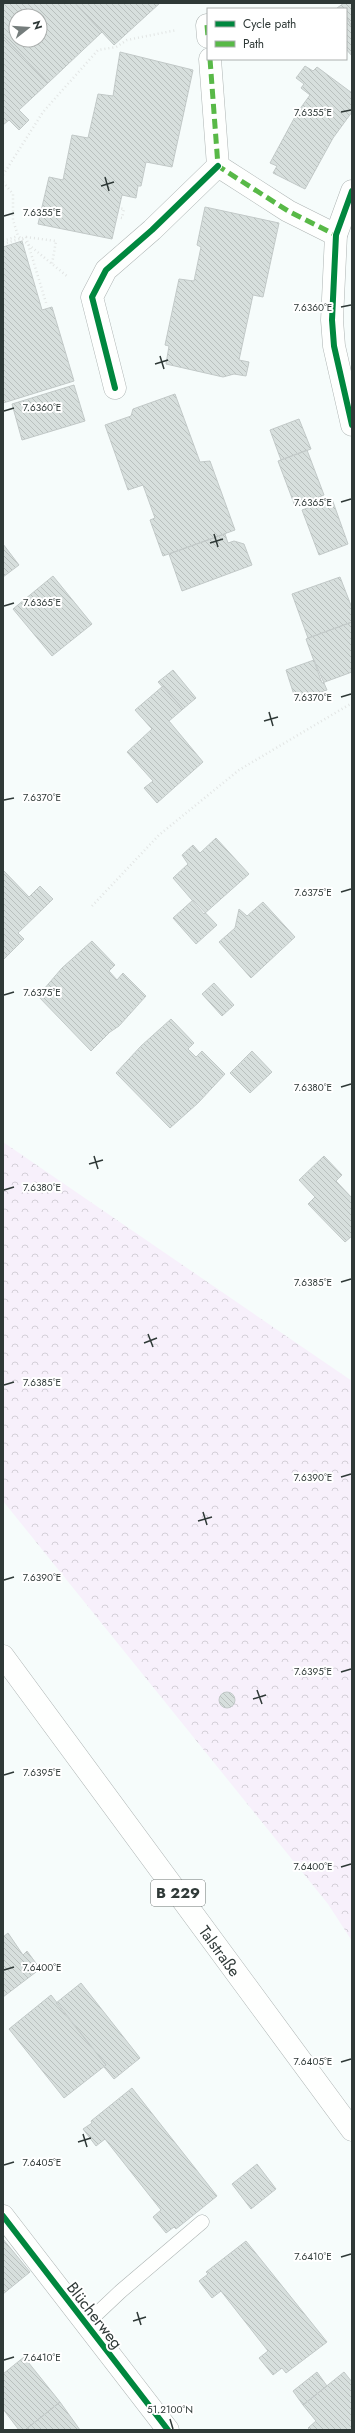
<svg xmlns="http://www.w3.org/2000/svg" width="355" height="2433" font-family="Jost,sans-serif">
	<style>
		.forest { fill: url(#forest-crowns) }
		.building { fill: url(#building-back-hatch); stroke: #c2c9c8; fill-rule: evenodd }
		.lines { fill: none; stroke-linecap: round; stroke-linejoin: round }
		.service-casing { stroke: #adb4b3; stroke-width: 15 }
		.minor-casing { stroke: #adb4b3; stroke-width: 23 }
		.secondary-casing { stroke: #adb4b3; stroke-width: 23 }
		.primary-casing { stroke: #adb4b3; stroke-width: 23 }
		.path { stroke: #e2e5e4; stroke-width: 2.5; stroke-dasharray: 1 3; stroke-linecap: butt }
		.service { stroke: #fefffe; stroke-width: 14 }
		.minor { stroke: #fefffe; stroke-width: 22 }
		.secondary { stroke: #fefffe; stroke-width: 22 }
		.primary { stroke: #fefffe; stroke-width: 22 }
		.path-bridge { stroke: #e2e5e4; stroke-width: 2.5; stroke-dasharray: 1 3; stroke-linecap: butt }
		.quiet { stroke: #58b947; stroke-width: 5; stroke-dasharray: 10 5; stroke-linecap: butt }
		.cycleway-casing { stroke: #fff; stroke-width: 8 }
		.cycleway { stroke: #00873e; stroke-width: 6 }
		.ticks { fill: none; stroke: #2f3937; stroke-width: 1.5 }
		.labels { text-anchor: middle; stroke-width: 4; stroke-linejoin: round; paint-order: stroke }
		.shield { fill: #fff; stroke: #6d7473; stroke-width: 1 }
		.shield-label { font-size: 15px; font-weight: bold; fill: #2f3937 }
		.street-label { font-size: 16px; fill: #2f3937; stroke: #fff }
		.ticks-label { font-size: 10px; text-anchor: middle; fill: #2f3937; stroke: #fff; stroke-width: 4; stroke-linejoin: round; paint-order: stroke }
	</style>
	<defs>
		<pattern id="forest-crowns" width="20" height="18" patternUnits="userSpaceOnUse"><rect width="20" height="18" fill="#f7f0fb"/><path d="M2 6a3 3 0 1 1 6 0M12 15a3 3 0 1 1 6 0" fill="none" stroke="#d4cfd8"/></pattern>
		<pattern id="building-back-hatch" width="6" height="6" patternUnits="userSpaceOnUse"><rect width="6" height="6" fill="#d7dfdd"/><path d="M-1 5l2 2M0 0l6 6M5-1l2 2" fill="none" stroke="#b9c0be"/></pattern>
	</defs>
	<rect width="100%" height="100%" fill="#f6fcfb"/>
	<path class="forest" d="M3,1142l349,239v560l-24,-37 -325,-403z"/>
	<path class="building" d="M3,3h72l27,29 -54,51 -45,-47zM16,16h24v24h-24z
		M75,3h85l-46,42z
		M344,3h8v24l-6,-11v-7l-9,-1z
		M346,16l6,11v29l-6,-7z
		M3,36l45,47 -29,27 10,10 -10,10 -10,-10 -6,5z
		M120,52l73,18 -21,97 -26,-5 -5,24h-3l-2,12 -14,-3 -10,44 -74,-15 11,-47 14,3 9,-45 16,3 10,-44 15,2z
		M305,66l8,5 4,-4 35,26v19l-19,26 -28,51 -32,-16 4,-7 -7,-3 27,-50 13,-18 -9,-7 3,-4 -8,-6z
		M205,207l74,16 -16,74 -10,-2 -14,65 10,2 -3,14 -12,-2 -11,3 -57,-13 3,-18 -4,-1 14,-66 15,2 7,-34 -4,-2z
		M22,241l20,69 10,-3 22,74 -71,22v-156z
		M74,385l11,36 -63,19 -10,-36z
		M175,394l25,68 10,-1 25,69 -72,26 -13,-36 5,-2 -12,-33 -15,5 -23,-65 26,-9 2,-7z
		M299,419l12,30 -30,11 -11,-30z
		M307,450l17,45 -29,11 -17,-45z
		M332,499l16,45 -29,11 -17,-45z
		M225,534l3,9 6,-2 10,3 8,21 -70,26 -13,-37z
		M3,544l16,21 -16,12z
		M53,576l39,48 -40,32 -39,-47z
		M340,577l12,31v14l-44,16 -16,-44z
		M352,622v50l-30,11 -16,-44z
		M314,660l13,30 -31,11 -10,-31z
		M173,670l23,28 -13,11 -25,-27z
		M163,686l20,23 -14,12 34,41 -46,41 -13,-15 9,-7 -26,-29 25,-23 -17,-19z
		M216,838l33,36 -45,40 -31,-36 15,-14 -6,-9 11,-10 7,8z
		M3,870l26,27 11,-11 13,13 -35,34 6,6 -21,21z
		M193,900l24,25 -21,19 -23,-26z
		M263,902l32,35 -44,41 -32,-36 16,-14 4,-19 8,7z
		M92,941l23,24 -6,6 8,9 6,-7 23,23 -27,30 -9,6 -19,19 -53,-55 24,-28z
		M214,983l20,22 -12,11 -20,-22z
		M171,1019l23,24 -6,6 8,8 6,-6 23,23 -27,29 -28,25 -54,-55 25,-27z
		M252,1051l20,21 -22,21 -20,-20z
		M324,1156l18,19 -6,6 16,17v38l-7,6 -37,-38 7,-7 -16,-17z
		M219 1700a8 8 0 1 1 16 0a8 8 0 1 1-16 0Z
		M8,1933l15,22 4,-4 11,15 -5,3 3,3 -33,25v-60z
		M81,1983l59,75 -26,21 -10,-12 2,-2 -50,-62z
		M51,1995l55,70 -42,33 -55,-69z
		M132,2088l85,108 -41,33 -2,-2 -8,6 -13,-16 8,-7 -56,-71 -9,7 -13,-17 9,-6 -1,-2z
		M257,2164l19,25 -25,20 -19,-25z
		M3,2239l27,33 -27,22z
		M246,2241l81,101 -41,31 -4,-5 -9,7 -14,-17 9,-7 -47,-60 -9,7 -13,-17 9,-7 -2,-2z
		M24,2357l36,45 -35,28h-6l-16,-21v-35z
		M317,2372l10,14 -24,19 -10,-14z
		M344,2372l8,10v48h-42l-2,-2 8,-7 -13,-16z
		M60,2402l20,28h-55z"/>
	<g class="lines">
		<g class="service-casing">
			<path id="service" d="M86,2324l35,-33 81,-69"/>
		</g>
		<g class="minor-casing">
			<path id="minor" d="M207,25l1,12
				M210,59l8,107 70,45 48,24
				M115,388l-23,-91 14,-27 46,-40 66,-64
				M3,2216l165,214"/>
		</g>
		<g class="secondary-casing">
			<path id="secondary" d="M352,191l-16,44 -4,85 2,26 18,79"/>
		</g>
		<g class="primary-casing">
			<path id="primary" d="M3,1656l349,474"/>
		</g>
		<path class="path" d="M3,175l40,-63 55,-62 18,-3 11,-7 50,-10
			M3,182l10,12v26l5,16 50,41
			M117,217l5,1 2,-9 -5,-1
			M26,237l30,4 -4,23
			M3,241l15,-5
			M92,906l67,-71 80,-65 113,-67"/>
		<use href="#service" class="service"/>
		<use href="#minor" class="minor"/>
		<use href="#secondary" class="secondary"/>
		<use href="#primary" class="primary"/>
		<path class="path-bridge" d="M3,244l23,-7 21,69"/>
		<path class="quiet" d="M207,25l1,12
			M210,59l8,107 70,45 48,24"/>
		<g class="cycleway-casing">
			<path id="cycleway" d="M352,191l-16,44 -4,85 2,26 18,79
				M115,388l-23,-91 14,-27 46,-40 66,-64
				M3,2216l165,214"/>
		</g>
		<use href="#cycleway" class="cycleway"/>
	</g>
	<path class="ticks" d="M341,112l10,-2M105,177l4,14M101,186l13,-4M4,216l10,-3M341,307l10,-2M160,356l4,13M155,364l13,-4M4,411l10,-3M341,502l10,-3M214,534l4,13M210,543l13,-4M4,606l10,-3M341,697l10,-3M269,712l4,14M264,721l14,-4M4,800l10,-2M341,892l10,-3M4,995l10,-3M341,1087l10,-3M94,1156l4,13M89,1164l14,-4M4,1190l10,-3M341,1282l10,-3M148,1334l5,13M144,1343l13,-5M4,1385l10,-3M341,1477l10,-3M203,1512l4,13M198,1521l14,-4M4,1580l10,-3M341,1672l10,-3M257,1690l5,14M253,1699l13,-4M4,1775l10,-3M341,1867l10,-3M4,1970l10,-3M341,2062l10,-3M83,2134l4,13M78,2142l13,-4M4,2165l10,-3M341,2257l10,-3M137,2312l4,13M133,2321l13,-4M4,2360l10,-3M170,2419l3,10"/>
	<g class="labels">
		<rect class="shield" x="151" y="1880" width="54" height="26" rx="3"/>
		<g class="shield-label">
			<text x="178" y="1898">B 229</text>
		</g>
		<g class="street-label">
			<text transform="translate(220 1951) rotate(54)" y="6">Talstraße</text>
			<text transform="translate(95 2315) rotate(52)" y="6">Blücherweg</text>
		</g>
	</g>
	<g class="ticks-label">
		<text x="313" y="116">7.6355°E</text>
		<text x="42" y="216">7.6355°E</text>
		<text x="313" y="311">7.6360°E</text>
		<text x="42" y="411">7.6360°E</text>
		<text x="313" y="506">7.6365°E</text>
		<text x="42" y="606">7.6365°E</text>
		<text x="313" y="701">7.6370°E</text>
		<text x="42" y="801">7.6370°E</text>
		<text x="313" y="896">7.6375°E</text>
		<text x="42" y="996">7.6375°E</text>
		<text x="313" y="1091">7.6380°E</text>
		<text x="42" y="1191">7.6380°E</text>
		<text x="313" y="1286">7.6385°E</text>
		<text x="42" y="1386">7.6385°E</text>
		<text x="313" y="1481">7.6390°E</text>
		<text x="42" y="1581">7.6390°E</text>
		<text x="313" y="1675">7.6395°E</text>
		<text x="42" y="1776">7.6395°E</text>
		<text x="313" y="1870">7.6400°E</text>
		<text x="42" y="1971">7.6400°E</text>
		<text x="313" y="2065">7.6405°E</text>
		<text x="42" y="2166">7.6405°E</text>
		<text x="313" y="2260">7.6410°E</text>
		<text x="42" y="2361">7.6410°E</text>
		<text x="170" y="2413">51.2100°N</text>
	</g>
	<rect width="355" height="2433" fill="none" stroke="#2f3937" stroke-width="8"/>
	<rect x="207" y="8" width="140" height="52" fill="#ffffff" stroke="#acb0af"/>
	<rect x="215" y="21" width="20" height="6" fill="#00873e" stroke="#acb0af"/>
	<text x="243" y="28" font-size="12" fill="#2f3937">Cycle path</text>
	<rect x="215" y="41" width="20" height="6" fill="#58b947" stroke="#acb0af"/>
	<text x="243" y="48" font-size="12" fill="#2f3937">Path</text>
	<g transform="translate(28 28) rotate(73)"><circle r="19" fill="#ffffff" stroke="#acb0af"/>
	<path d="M0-3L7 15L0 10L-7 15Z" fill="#757d7c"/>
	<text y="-6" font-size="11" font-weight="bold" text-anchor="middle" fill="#2f3937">N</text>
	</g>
</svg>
